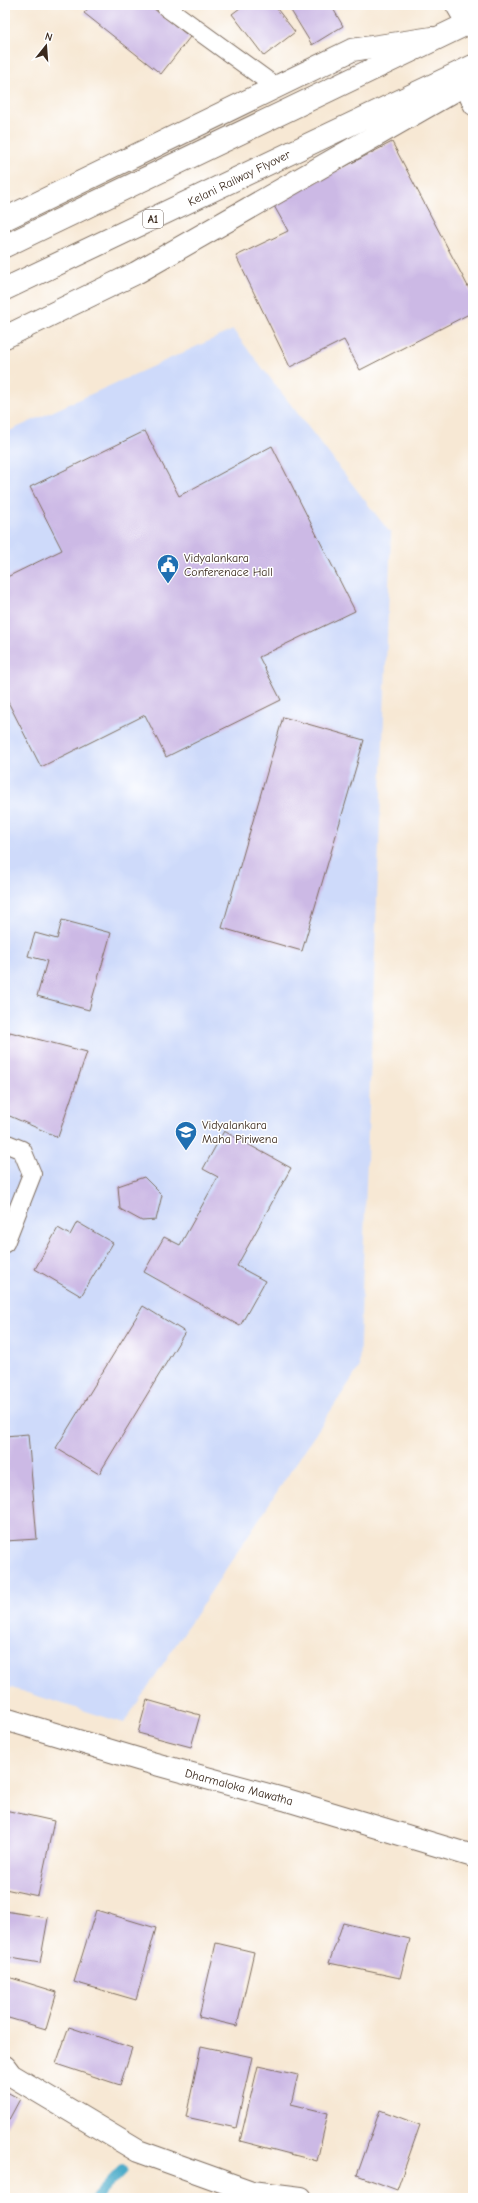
<svg xmlns="http://www.w3.org/2000/svg" width="478" height="2203" font-family="'Comic Neue',sans-serif">
	<style>
		.built { fill: #cedafa }
		.lines { fill: none; stroke-linecap: round; stroke-linejoin: round }
		.stream { stroke: #48aac8; stroke-width: 10 }
		.building { fill: #ccb9e5 }
		.lane-casing { stroke: #7d6c5e; stroke-width: 20 }
		.street-casing { stroke: #7d6c5e; stroke-width: 24 }
		.secondary-casing { stroke: #7d6c5e; stroke-width: 24 }
		.highway-casing { stroke: #7d6c5e; stroke-width: 24 }
		.lane { stroke: #fff; stroke-width: 18 }
		.street { stroke: #fff; stroke-width: 22 }
		.secondary { stroke: #fff; stroke-width: 22 }
		.highway { stroke: #fff; stroke-width: 22 }
		.labels { text-anchor: middle; stroke-width: 3; stroke-linejoin: round; paint-order: stroke }
		.shield { fill: #fff; stroke: #766a62; stroke-width: 1 }
		.shield-label { font-size: 11px; font-weight: bold; fill: #3b2a1e }
		.street-label { font-size: 12px; fill: #3b2a1e; stroke: #fff }
		.poi-label { font-size: 12px; fill: #3b2a1e; stroke: #fff; text-anchor: start }
	</style>
	<rect width="100%" height="100%" fill="#fff"/>
	<filter id="ink" filterUnits="userSpaceOnUse"><feTurbulence type="fractalNoise" baseFrequency=".025" numOctaves="2"/><feDisplacementMap in="SourceGraphic" scale="8" xChannelSelector="R" yChannelSelector="G"/><feConvolveMatrix kernelMatrix="1 2 1 2 8 2 1 2 1" color-interpolation-filters="sRGB"/></filter>
	<filter id="wash" filterUnits="userSpaceOnUse"><feTurbulence type="fractalNoise" baseFrequency=".012" numOctaves="4" result="noise"/><feDisplacementMap in="SourceGraphic" scale="16" xChannelSelector="R" yChannelSelector="G"/><feGaussianBlur stdDeviation="0.9" result="paint"/><feColorMatrix in="noise" values="0 0 0 0 0 0 0 0 0 0 0 0 0 0 0 0 0 1.4 0 .05"/><feComposite in="paint" operator="in"/></filter>
	<g filter="url(#wash)">
		<rect width="100%" height="100%" fill="#f7e8d4"/>
		<path class="built" d="M233,330l158,204 -32,834 -235,355 -119,-37v-1253z"/>
		<g class="lines">
			<path class="stream" d="M95,2198l27,-28"/>
		</g>
		<g id="blocks">
			<path class="building" d="M91,5h58l41,32 -29,37 -77,-61z
				M244,5h30l21,27 -31,24 -32,-42z
				M297,5h34l12,21 -31,19 -22,-36z
				M392,142l81,154v16l-113,58 -16,-30 -54,27 -54,-111 52,-25 -15,-27z
				M145,431l34,65 93,-50 83,165 -96,46 22,43 -115,57 -21,-42 -104,52 -36,-71v-118l57,-28 -32,-63z
				M283,717l81,23 -62,211 -80,-23z
				M62,920l49,13 -22,77 -52,-14 10,-35 -19,-5 7,-23 22,6z
				M10,1032l77,20 -29,85 -53,-23v-70z
				M224,1131l67,37 -54,98 28,15 -25,45 -96,-54 20,-35 16,8 38,-68 -15,-8z
				M144,1177l18,18 -6,25 -14,1 -22,-12 -2,-23z
				M77,1222l36,21 -32,53 -46,-27 23,-41 12,7z
				M143,1306l42,26 -86,142 -43,-26z
				M28,1434l9,105 -32,2v-105z
				M147,1700l53,15 -9,32 -53,-14z
				M5,1810l49,11 -16,75 -33,-7z
				M96,1910l60,18 -20,72 -62,-18z
				M5,1911l43,7 -8,45 -35,-6z
				M343,1923l67,16 -10,39 -71,-15z
				M216,1943l38,9 -17,74 -38,-9z
				M5,1976l52,16 -11,37 -41,-12z
				M69,2027l63,21 -12,37 -64,-21z
				M201,2046l51,11 -16,71 -50,-11z
				M258,2066l40,9 -7,29 37,9 -11,48 -77,-20z
				M5,2091l15,8 -15,28z
				M380,2110l40,15 -23,65 -40,-15z"/>
		</g>
	</g>
	<g filter="url(#ink)">
		<use href="#blocks" fill-opacity="0" stroke="#7d6c5e" stroke-width="1"/>
		<g class="lines">
			<g class="lane-casing">
				<path id="lane" d="M166,7l110,80
					M464,87l9,19
					M5,1143l17,7 10,24 -27,69"/>
			</g>
			<g class="street-casing">
				<path id="street" d="M457,5l11,19
					M5,1719l136,41 146,40 186,56
					M5,2067l6,8 127,76 114,41 49,6"/>
			</g>
			<g class="secondary-casing">
				<path id="secondary" d="M5,219l347,-169 80,-12
					M5,337l131,-64 337,-193"/>
			</g>
			<g class="highway-casing">
				<path id="highway" d="M5,246l468,-225
					M5,289l468,-223"/>
			</g>
			<use href="#lane" class="lane"/>
			<use href="#street" class="street"/>
			<use href="#secondary" class="secondary"/>
			<use href="#highway" class="highway"/>
		</g>
	</g>
	<defs>
		<g id="civic-pin" transform="scale(1.15)"><path d="M0 17L-7.5 6A9.5 9.5 0 1 1 7.5 6Z" fill="#1f6fb2" stroke="#fff"/><path d="M-.6-6.5H3V-4.5H.6V-3L4-1V1h2V6H-6V1h2V-1L-.6-3ZM-1.2 2.5V6h2.4V2.5Z" fill="#fff"/></g>
		<g id="university-pin" transform="scale(1.15)"><path d="M0 17L-7.5 6A9.5 9.5 0 1 1 7.5 6Z" fill="#1f6fb2" stroke="#fff"/><path d="M0-5L7-2L0 1L-7-2ZM-4 1L0 2.5L4 1V4Q0 6-4 4Z" fill="#fff"/></g>
	</defs>
	<g fill-rule="evenodd">
		<use href="#civic-pin" x="168" y="565"/>
		<use href="#university-pin" x="186" y="1132"/>
	</g>
	<g class="labels">
		<rect class="shield" x="143" y="210" width="20" height="18" rx="3"/>
		<g class="shield-label">
			<text x="153" y="223">A1</text>
		</g>
		<g class="street-label">
			<text transform="translate(239 178) rotate(-26)" y="4">Kelani Railway Flyover</text>
			<text transform="translate(239 1787) rotate(15)" y="4">Dharmaloka Mawatha</text>
		</g>
		<g class="poi-label">
			<text x="184" y="562">Vidyalankara<tspan x="184" dy="14">Conferenace Hall</tspan></text>
			<text x="202" y="1129">Vidyalankara<tspan x="202" dy="14">Maha Piriwena</tspan></text>
		</g>
	</g>
	<rect width="478" height="2203" fill="none" stroke="#fff" stroke-width="20"/>
	<g transform="translate(46 46) rotate(17)" stroke="#ffffff" stroke-width="3" paint-order="stroke">
	<path d="M0-3L7 15L0 10L-7 15Z" fill="#3b2a1e"/>
	<text y="-6" font-size="11" font-weight="bold" text-anchor="middle" fill="#3b2a1e">N</text>
	</g>
</svg>
